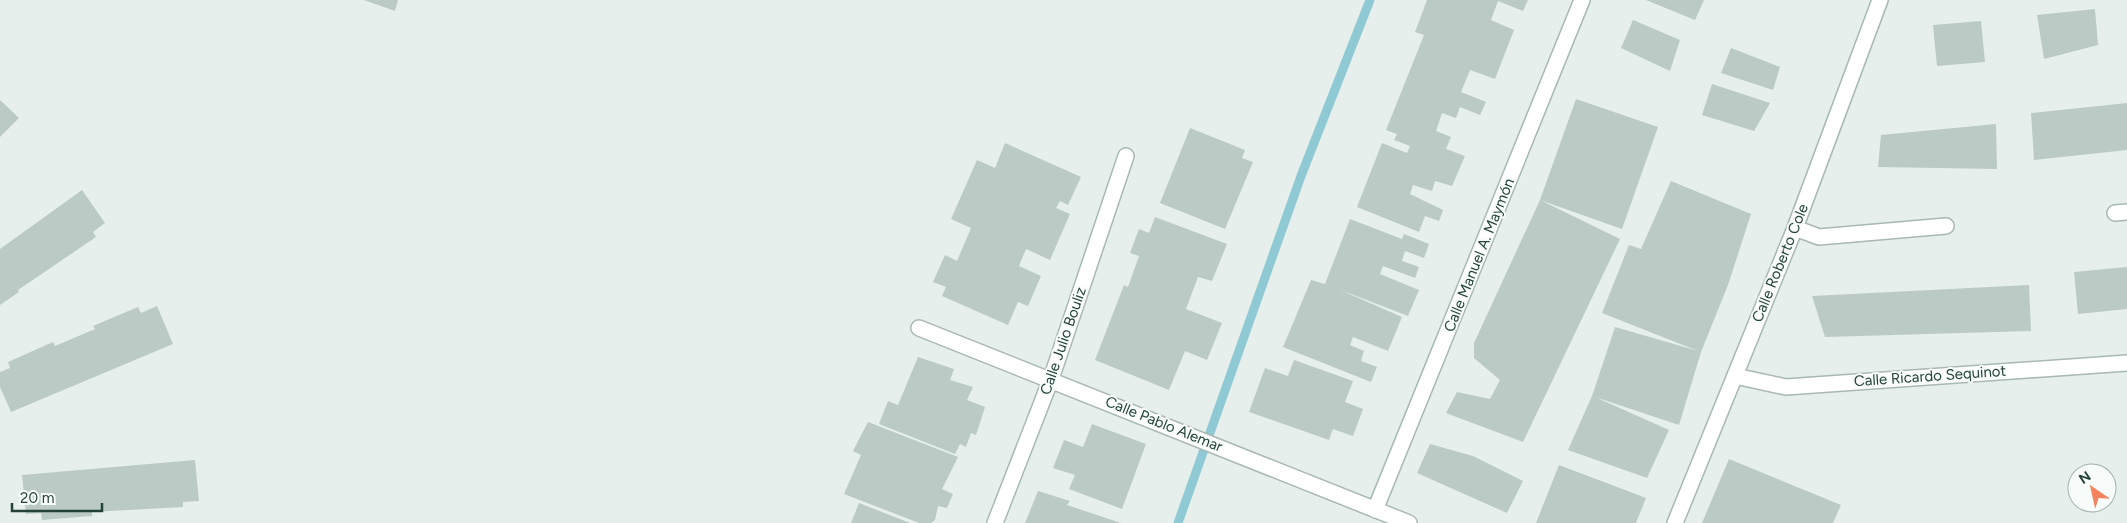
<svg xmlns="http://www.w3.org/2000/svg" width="2127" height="523" font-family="Figtree,sans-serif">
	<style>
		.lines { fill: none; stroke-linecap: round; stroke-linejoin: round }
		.stream { stroke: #8ec9d4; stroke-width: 9 }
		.building { fill: #bbcac4 }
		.minor-casing { stroke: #a8b8b2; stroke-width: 18 }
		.minor { stroke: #fff; stroke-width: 15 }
		.labels { text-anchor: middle; stroke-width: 4; stroke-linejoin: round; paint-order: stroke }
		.street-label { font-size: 15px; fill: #24423a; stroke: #f7fbf9 }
	</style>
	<rect width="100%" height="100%" fill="#e6efeb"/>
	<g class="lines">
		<path class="stream" d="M1178,523l123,-347 69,-176"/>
	</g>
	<path class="building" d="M364,0h34l-3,11z
		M1427,0h101l-5,11 -25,-10 -7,19 23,10 -19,49 -25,-9 -9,22 25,10 -6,13 -20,-8 -4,11 -14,-5 -6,18 15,6 -5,12 19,7 -13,30 -17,-5 -3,10 -19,-6 -3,9 33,16 -4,11 -14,-5 -6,16 -62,-25 25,-64 25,10 3,-7 -16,-6 3,-6 -11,-4 38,-95 -9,-3z
		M1646,0h58l-9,20z
		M2095,9l3,36 -54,14 -7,-44z
		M1633,20l47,20 -10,31 -49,-23z
		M1981,21l4,41 -48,4 -4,-41z
		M1731,48l49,19 -7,23 -52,-17z
		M1712,84l58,19 -16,28 -52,-16z
		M1576,99l82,28 -36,102 -82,-29z
		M0,100l19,18 -19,19z
		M2127,103v47l-93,10 -3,-47z
		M1996,124l1,45 -119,-2 3,-32z
		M1190,128l55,22 -3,8 11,4 -28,67 -65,-26z
		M1005,143l76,34 -13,28 -8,-4 -4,7 14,6 -20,46 -24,-11 -7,17 22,10 -13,30 -10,-4 -10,23 -66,-29 4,-9 -13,-5 12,-27 12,6 14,-33 -20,-9 26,-59 18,8z
		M1671,181l80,33 -23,71 -27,67 -22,73 -84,-28 74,33 -22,48 -79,-28 24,-54 23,-69 83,24 -96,-38 27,-68 12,4z
		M82,190l23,33 -12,9 3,5 -78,53 1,2 -19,13v-56z
		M1540,200l80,39 -97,203 -77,-29 11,-21 33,7 10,-19 -26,-22v-15z
		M1155,217l72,27 -15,37 -14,-4 -12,32 36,14 -15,37 -22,-9 -16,39 -74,-30 29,-75 4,2 11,-31 -9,-3 9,-24 10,4z
		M1350,219l52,20 2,-5 25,10 -5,14 -19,-7 -3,10 17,6 -4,11 -32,-12 -3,8 39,16 -11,26 -70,-27 64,28 -14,34 -35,-14 -3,8 14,6 -3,10 16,6 -6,15 -88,-35 28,-67 14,4z
		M2127,267v42l-49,5 -4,-42z
		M2029,285l2,46 -206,6 -13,-41z
		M157,306l16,38 -162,68 -11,-25v-15l10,-4 -2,-6 45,-20 2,4 40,-17 -2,-3 45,-19 3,6z
		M918,357l36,12 -4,11 23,7 -6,13 18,7 -9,28 -5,-2 -5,14 -6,-3 -5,10 -76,-30 9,-23 10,4z
		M1294,360l59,21 -8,21 18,7 -10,27 -20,-7 -4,11 -80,-28 16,-44 23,8z
		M868,422l90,35 -16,32 11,5 -6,14 -9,-2 -3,14 -4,3h-12l-75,-29 17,-39 -8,-4z
		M1092,424l54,20 -24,65 -53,-20 6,-14 -22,-7 11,-28 19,7z
		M1430,444l43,12 50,25 -16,32 -90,-40z
		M1729,459l112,46 -8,18h-131z
		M195,460l4,41 -16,1v5l-91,5v4l-50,4 -1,-7 -15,1 -4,-39z
		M1559,465l87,33 -10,25h-100z
		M1038,491l32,10 -3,4 54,18h-96z
		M859,503l51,20h-59z"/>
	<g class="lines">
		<g class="minor-casing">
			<path id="minor" d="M2115,213l12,-1
				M1795,228l24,9 127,-11
				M919,328l490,195
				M1735,376l51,11 341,-24
				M1375,510l207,-510
				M995,523l56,-144 75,-223
				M1675,523l120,-295 85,-228"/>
		</g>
		<use href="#minor" class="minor"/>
	</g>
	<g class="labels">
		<g class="street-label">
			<text transform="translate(1479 255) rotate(-68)" y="5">Calle Manuel A. Maymón</text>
			<text transform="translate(1780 263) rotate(-68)" y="5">Calle Roberto Cole</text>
			<text transform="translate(1063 341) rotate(-71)" y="5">Calle Julio Bouliz</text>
			<text transform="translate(1930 376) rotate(-4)" y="5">Calle Ricardo Sequinot</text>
			<text transform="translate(1164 424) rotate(22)" y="5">Calle Pablo Alemar</text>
		</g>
	</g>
	<g transform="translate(2092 488) rotate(326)"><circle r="24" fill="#f7fbf9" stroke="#a3b1ad"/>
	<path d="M0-4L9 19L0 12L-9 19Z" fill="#f4845f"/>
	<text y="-8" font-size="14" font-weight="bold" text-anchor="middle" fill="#24423a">N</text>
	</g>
	<path d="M12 503v8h90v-8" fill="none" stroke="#24423a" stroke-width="2.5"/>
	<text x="20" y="503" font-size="15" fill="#24423a" stroke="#f7fbf9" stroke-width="4" paint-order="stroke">20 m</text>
</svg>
